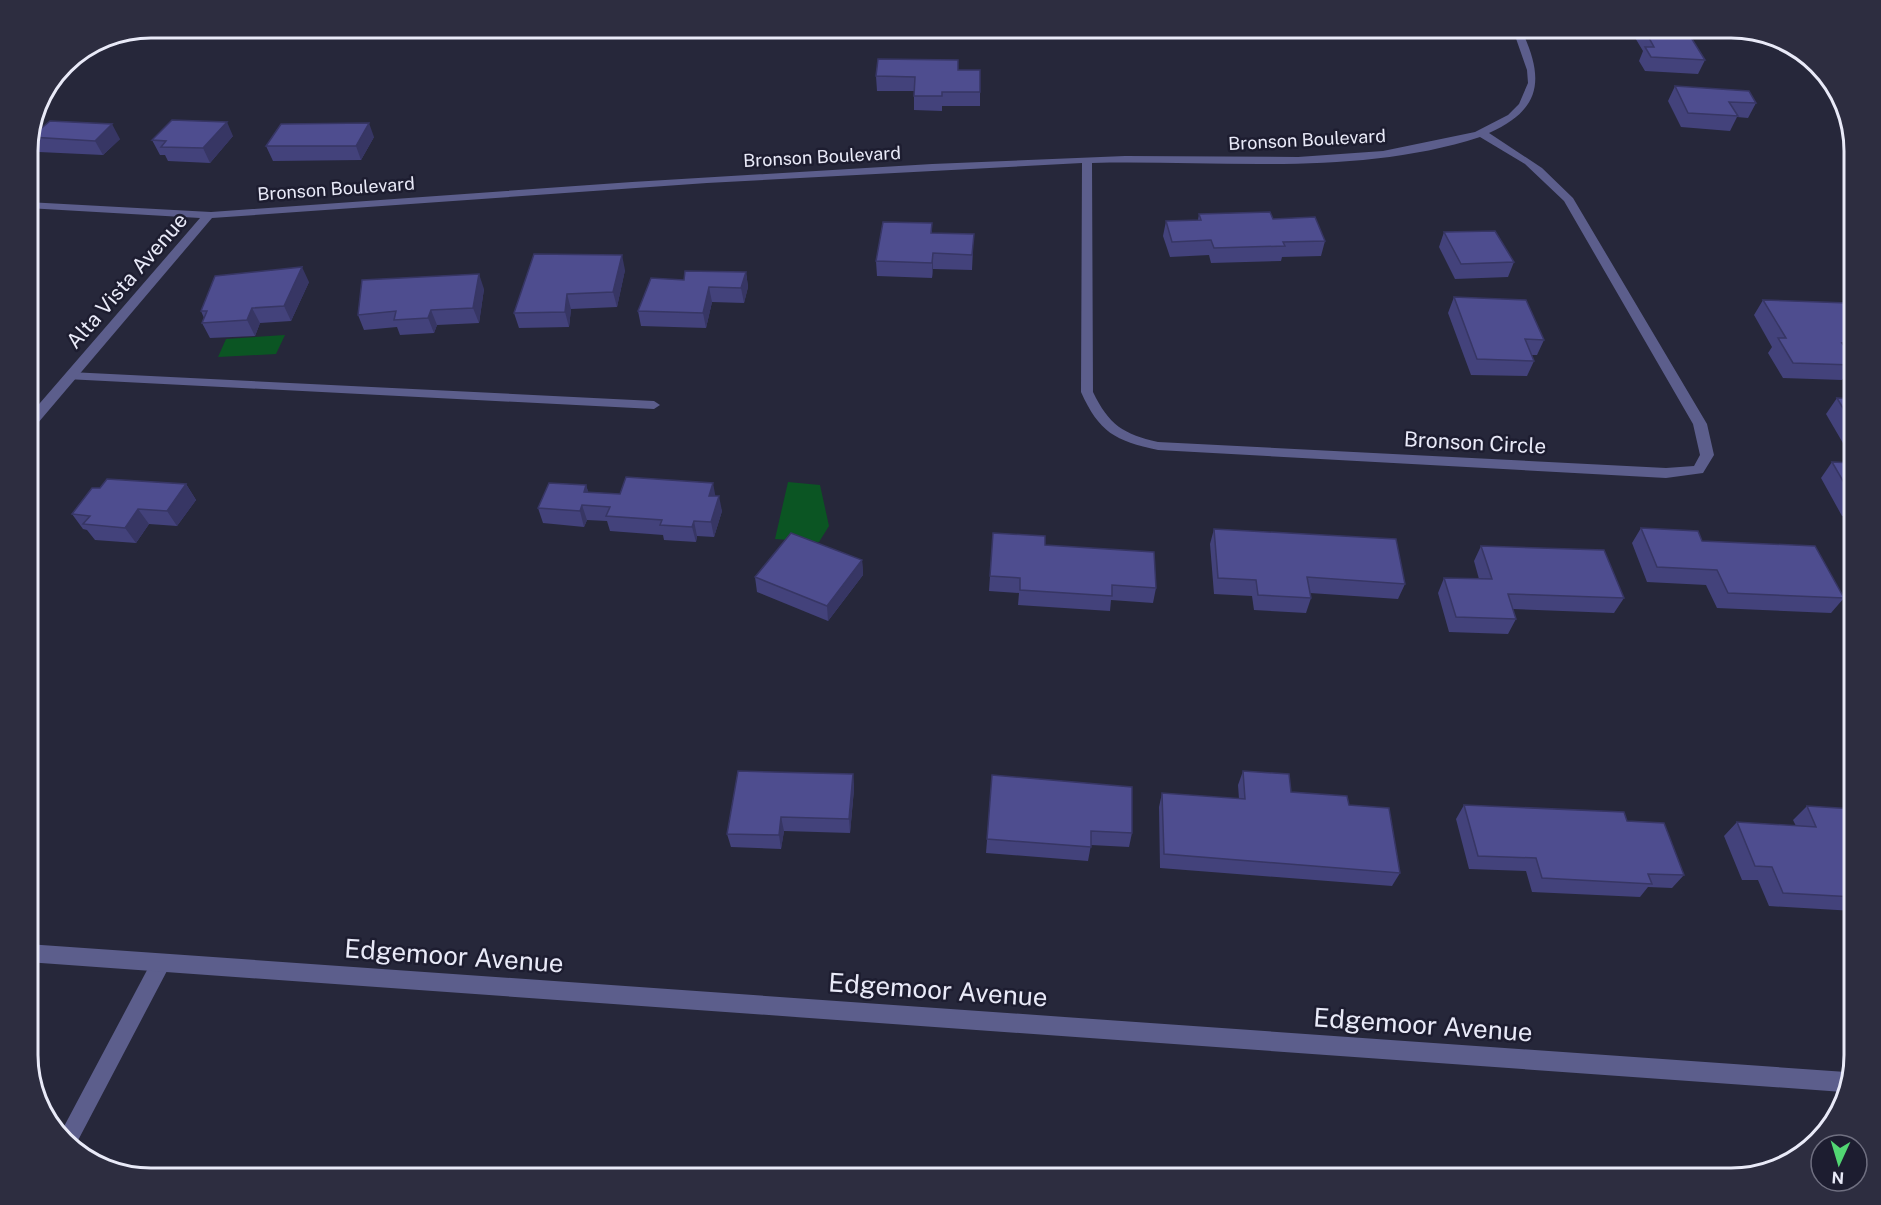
<svg xmlns="http://www.w3.org/2000/svg" width="1881" height="1205" font-family="'Public Sans',sans-serif">
	<style>
		.water { fill: #0b5523 }
		.lines { fill: none; stroke-linecap: round; stroke-linejoin: round }
		.service { fill: #5c5e8c; fill-rule: evenodd }
		.minor { fill: #5c5e8c; fill-rule: evenodd }
		.wall { fill: #43427b }
		.shaded-wall { fill: #373664 }
		.building { fill: #4e4d8f; stroke: #373664; stroke-width: 1.5 }
		.labels { text-anchor: middle; stroke-width: 5; stroke-linejoin: round; paint-order: stroke }
		.far-street-label { font-size: 18px; fill: #e9eaf8; stroke: #1d1d30 }
		.street-label { font-size: 21px; fill: #e9eaf8; stroke: #1d1d30 }
		.near-street-label { font-size: 26px; fill: #e9eaf8; stroke: #1d1d30 }
		.rim { fill: none; stroke: #e9eaf8; stroke-width: 3 }
	</style>
	<rect width="100%" height="100%" fill="#26273a"/>
	<path class="water" d="M285,335l-9,19 -58,3 8,-18z
		M788,482l32,3 9,41 -10,16 -44,-3z"/>
	<g class="lines">
		<path class="service" d="M70,372l584,29 6,4 -6,4 -588,-30 -2,-3z
			M161,954l7,3 2,6 -2,6 -94,179 -14,-14 94,-177z"/>
		<path class="minor" d="M1512,27h8c24,49 24,82 -31,106l53,35 31,30 134,226 7,31 -11,18 -37,5 -508,-28c-43,-9 -59,-18 -77,-58l1,-229 -375,20 -495,35 -180,212 -5,1v-13l173,-200 -173,-10v-6l184,10 421,-30 300,-18 193,-8 173,1 85,-6 92,-19 33,-17 11,-11 9,-21 -1,-13zM1480,137l45,27 39,37 129,223 7,31 -6,11 -28,2 -508,-26c-35,-8 -49,-17 -65,-50l-1,-229c129,-3 264,14 388,-26z
			M27,944l1819,128 2,1 -5,19 -1816,-130z"/>
	</g>
	<path class="wall" d="M1632,27h39l2,3 32,30 -7,14 -53,-3 -6,-10 4,-10 -12,-20z
		M958,70h22v36h-38v5l-28,-1v-19h-37l-1,-15z
		M1675,86l81,17 -8,15 -11,-1 -7,14 -49,-4 -13,-26z
		M233,136l-23,27 -42,-2 -3,-6h-5l-8,-15z
		M31,137l89,2 -17,16 -64,-3z
		M374,137l-13,23 -88,1 -7,-15z
		M1199,214l74,5 52,22 -4,15 -39,1 -1,4 -70,2 -2,-8 -39,2 -7,-21 3,-15 32,-1z
		M932,223v10l41,16 -1,21 -39,-1 -1,9 -55,-2 -1,-15z
		M1444,232l70,30 -6,15 -53,2 -16,-32z
		M625,270l-8,37 -46,2 -2,18 -50,1 -5,-15z
		M746,272l2,15 -4,16 -32,-1 -6,26 -65,-2 -3,-15 46,-31z
		M309,282l-18,39 -31,2 -5,13 -45,2 -8,-15 2,-5 -3,-7z
		M484,289l-5,34 -42,2 -3,8 -34,2 -3,-8 -33,3 -6,-15z
		M1454,297l90,43 -7,15h-6l3,6 -7,15 -56,-1 -23,-62z
		M1763,300l91,11v48h-1l1,4 -12,17 -59,-2 -15,-25 4,-6 -18,-32z
		M1837,398l17,1v63l-28,-48z
		M1832,462l22,1v53h-12l-21,-38z
		M186,484l10,16 -19,26 -28,-2 -13,19 -41,-3 -8,-10 -4,-1 -11,-15 28,-26z
		M586,485l2,7 32,2 95,2 7,15 -8,26 -17,-1 -1,6 -32,-2 -1,-5 -53,-4 -3,-10 -20,-1 -3,7 -41,-4 -5,-15z
		M1641,528l61,13 142,57 -13,15 -114,-5 -11,-23 -59,-3 -15,-39z
		M1214,529l191,55 -7,15 -88,-6 1,5 -5,15 -52,-3 -2,-14 -38,-2 -4,-50z
		M1045,545l111,43 -3,15 -42,-3 -1,11 -92,-6 1,-12 -30,-2 1,-15z
		M1481,546l143,52 -10,15 -101,-4 3,10 -8,15 -59,-2 -11,-39 6,-15 35,1 -5,-18z
		M862,560l1,15 -35,46 -71,-29 -2,-15z
		M1243,771l48,21 58,13 51,68 -8,13 -232,-18 -1,-61 3,-14 77,6 -1,-14z
		M853,774l1,15 -4,44 -66,-2 -3,18 -50,-2 -4,-13z
		M992,775l140,58 -3,14 -38,-2 -3,16 -102,-8z
		M1464,805l163,16 57,54 -12,13 -24,-1 -8,10 -108,-5 -6,-21 -57,-2 -13,-50z
		M1807,806l47,3v102l-85,-5 -11,-26h-16l-18,-44 13,-14 59,4 -3,-6z"/>
	<path class="shaded-wall" d="M227,122l6,14 -23,27 -7,-15z
		M369,123l5,14 -13,23 -5,-14z
		M112,124l8,15 -17,16 -8,-14z
		M933,253v16l-1,9v-15z
		M622,255l3,15 -8,37 -4,-15z
		M302,267l7,15 -18,39 -7,-15z
		M746,272l2,15 -4,16 -3,-15z
		M479,274l5,15 -5,34 -6,-15z
		M709,287l3,15 -6,26 -3,-15z
		M567,294l4,15 -2,18 -4,-15z
		M252,308l8,15 -5,13 -8,-16z
		M431,310l6,15 -3,8 -6,-15z
		M713,483l3,16 -7,-3z
		M186,484l10,16 -19,26 -10,-15z
		M586,485l5,15 -7,-8z
		M719,496l3,15 -8,26 -3,-15z
		M582,505l5,15 -3,7 -4,-16z
		M138,509l11,15 -13,19 -11,-15z
		M694,521l3,15 -1,6 -4,-15z
		M862,560l1,15 -35,46 -1,-15z
		M853,774l1,15 -4,44 -1,-14z
		M781,817l3,14 -3,18 -2,-14z"/>
	<path class="building" d="M1643,27h28l2,3 14,1 18,29 -54,-3 -6,-10h9z
		M878,59l80,1v10h22v22h-38v4h-28l1,-19 -39,-1z
		M1675,86l74,5 7,12 -27,-1 9,14 -50,-3z
		M172,120l55,2 -24,26 -42,-1 5,-6 -14,-1z
		M50,121l62,3 -17,17 -64,-4z
		M369,123l-13,23h-90l15,-22z
		M1270,212l3,7 42,-2 10,24 -42,1 2,4 -71,2 -3,-8 -39,2 -6,-21 35,-1 -2,-6z
		M883,222l49,1 -1,10 43,1 -2,21 -39,-2 -1,10 -56,-2z
		M1495,231l19,31 -53,2 -17,-32z
		M534,254l88,1 -9,37 -46,2 -2,18 -51,1z
		M302,267l-18,39 -32,2 -5,12 -45,3 5,-12h-6l14,-35z
		M685,271l61,1 -5,16 -32,-1 -6,26 -65,-2 13,-33 33,2z
		M479,274l-6,34 -42,2 -3,8 -34,2 2,-9 -38,4 4,-35z
		M1454,297l72,3 18,40 -19,-1 9,22 -57,-2z
		M1763,300l85,3 6,8v32h-12l12,17v2l-4,-1 2,4 -59,-2 -15,-25h8z
		M1837,398l17,1v28z
		M1832,462l22,1v37z
		M626,477l87,6 -4,13h10l-8,26 -17,-1 -2,6 -32,-2 2,-5 -56,-4 4,-9 -28,-2 -2,6 -42,-3 11,-25 37,2 -2,7 36,2z
		M107,479l79,5 -19,27 -29,-2 -13,19 -42,-4 7,-8 -18,-2 20,-26h8z
		M1641,528l57,3 4,10 113,5 29,52 -116,-5 -11,-23 -60,-3z
		M1214,529l182,10 9,45 -98,-7 4,21 -53,-3 -2,-15 -38,-2z
		M791,533l71,27 -35,46 -72,-29z
		M993,533l52,3v9l109,7 2,36 -44,-3v11l-92,-6v-12l-30,-2z
		M1481,546l123,4 20,48 -116,-4 8,25 -60,-2 -12,-39 48,1z
		M738,771l115,3 -4,45 -68,-2 -2,18 -52,-1z
		M1243,771l46,3 2,18 56,4 2,9 40,3 11,65 -236,-19 -2,-61 83,6z
		M992,775l140,12v46l-41,-2v16l-104,-8z
		M1464,805l160,7 3,9 37,2 20,52 -36,-1 4,10 -110,-6 -6,-20 -58,-2z
		M1807,806l47,3v88l-71,-4 -11,-26 -17,-1 -18,-44 79,5z"/>
	<g class="labels">
		<g class="far-street-label">
			<text transform="translate(1307 140) rotate(-3)" y="6">Bronson Boulevard</text>
			<text transform="translate(822 157) rotate(-3)" y="6">Bronson Boulevard</text>
			<text transform="translate(336 189) rotate(-4)" y="6">Bronson Boulevard</text>
		</g>
		<g class="street-label">
			<text transform="translate(127 281) rotate(-49)" y="7">Alta Vista Avenue</text>
			<text transform="translate(1475 443) rotate(3)" y="7">Bronson Circle</text>
		</g>
		<g class="near-street-label">
			<text transform="translate(454 956) rotate(4)" y="9">Edgemoor Avenue</text>
			<text transform="translate(938 990) rotate(4)" y="9">Edgemoor Avenue</text>
			<text transform="translate(1423 1025) rotate(4)" y="9">Edgemoor Avenue</text>
		</g>
	</g>
	<path d="M0 0H1881V1205H0ZM151 38H1731A113 113 0 0 1 1844 151V1055A113 113 0 0 1 1731 1168H151A113 113 0 0 1 38 1055V151A113 113 0 0 1 151 38Z" fill="#2d2d40" fill-rule="evenodd"/>
	<path class="rim" d="M151 38H1731A113 113 0 0 1 1844 151V1055A113 113 0 0 1 1731 1168H151A113 113 0 0 1 38 1055V151A113 113 0 0 1 151 38Z"/>
	<g transform="translate(1839 1163) rotate(184)"><circle r="28" fill="#1d1d30" stroke="#6f6f80" stroke-width="1.5"/>
	<path d="M0-4.5L10 22L0 15L-10 22Z" fill="#52d673"/>
	<text y="-9" font-size="16" font-weight="bold" text-anchor="middle" fill="#e9eaf8">N</text>
	</g>
</svg>
